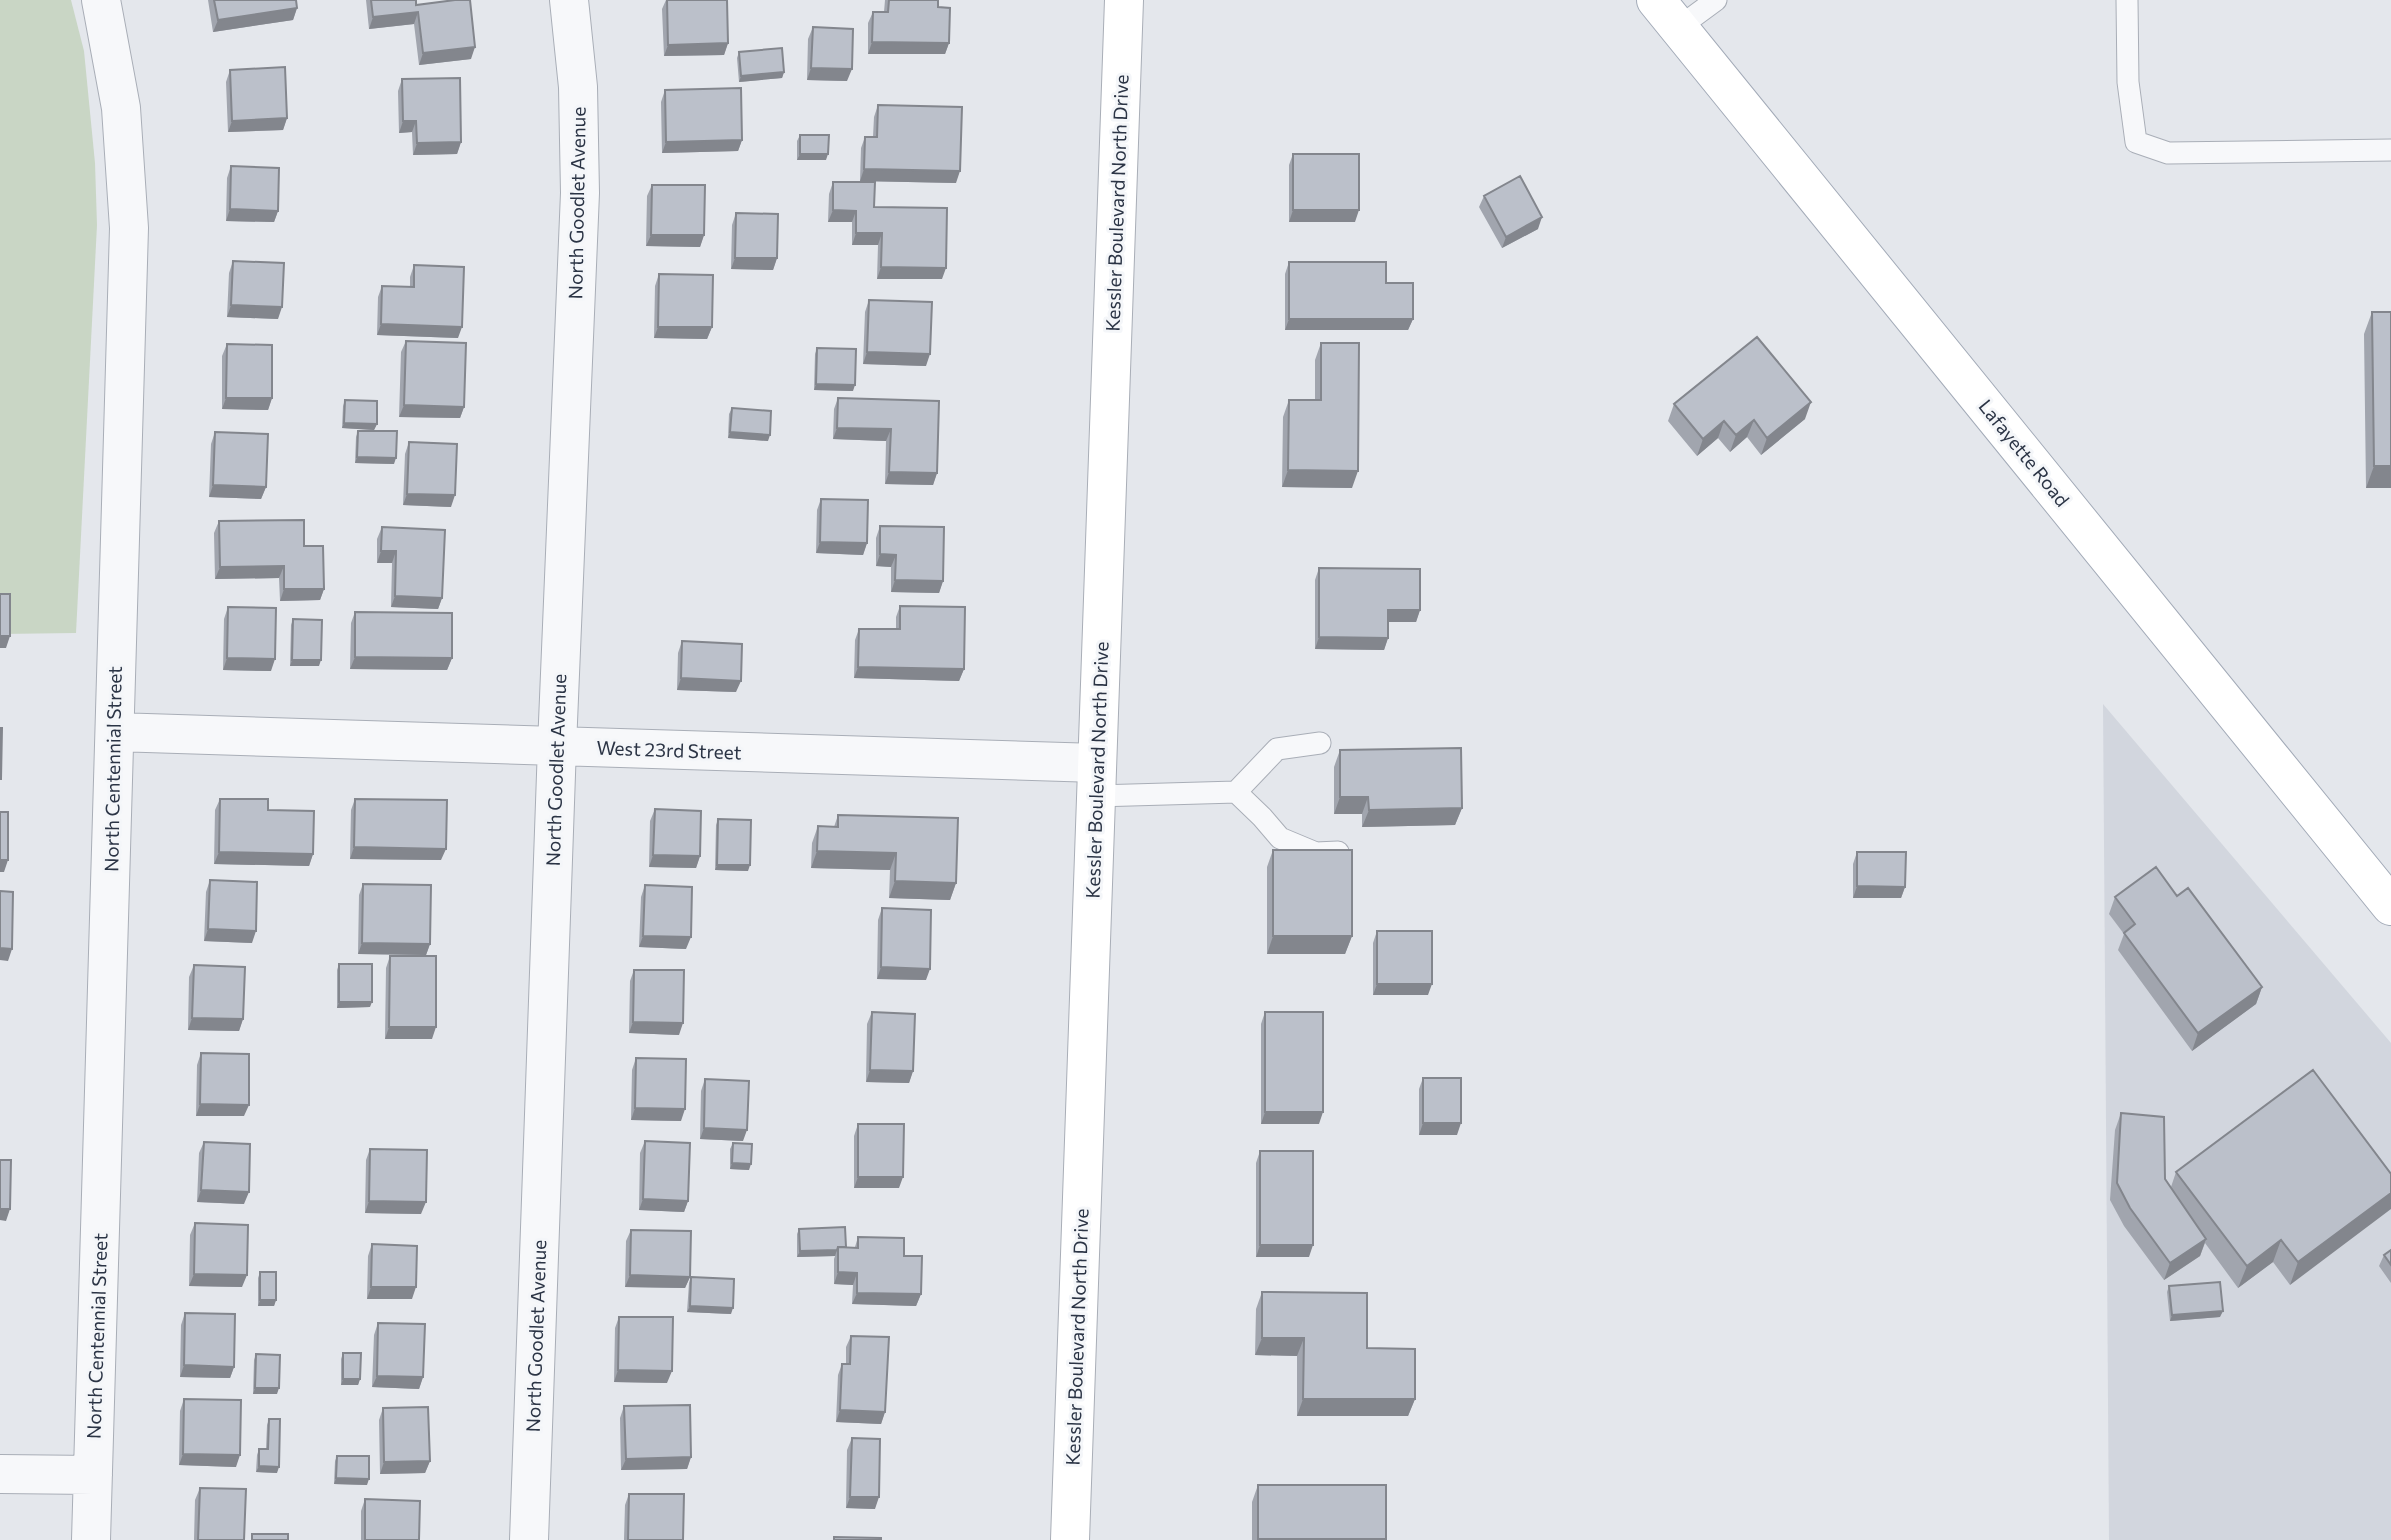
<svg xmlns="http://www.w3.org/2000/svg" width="2391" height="1540" font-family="Commissioner,sans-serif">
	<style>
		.built { fill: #d2d6de }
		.green { fill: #c9d6c5 }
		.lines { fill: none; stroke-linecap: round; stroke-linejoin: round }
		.service-casing { stroke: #a9aeb7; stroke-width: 23 }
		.minor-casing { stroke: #a9aeb7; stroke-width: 40 }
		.secondary-casing { stroke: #a9aeb7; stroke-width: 40 }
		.primary-casing { stroke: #a3abb8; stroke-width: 40 }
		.service { stroke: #f7f8fa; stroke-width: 21 }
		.minor { stroke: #f7f8fa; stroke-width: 38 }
		.secondary { stroke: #fff; stroke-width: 38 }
		.primary { stroke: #fff; stroke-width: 38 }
		.wall { fill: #a1a5ae }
		.shaded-wall { fill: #83868d }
		.building { fill: #bbc0ca; stroke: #83868d; stroke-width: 2 }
		.labels { text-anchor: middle; stroke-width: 6; stroke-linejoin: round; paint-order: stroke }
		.street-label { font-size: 19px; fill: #2b3445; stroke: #f4f6f9 }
	</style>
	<rect width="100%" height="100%" fill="#e4e7ec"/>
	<path class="built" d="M2103,704l288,339v497h-282z"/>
	<path class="green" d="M0,0h71l13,51 11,112 2,62 -21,408 -76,1z"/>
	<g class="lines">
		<g class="service-casing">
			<path id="service" d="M2127,0l1,82 8,60 32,11 223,-3
				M1678,28l38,-28
				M1236,792l41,-43 43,-6
				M1096,796l140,-4 26,25 18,21 36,15 22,-1"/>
		</g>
		<g class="minor-casing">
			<path id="minor" d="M115,732l982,31
				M0,1474l93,1
				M91,1540l38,-1312 -8,-120 -20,-108
				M529,1540l28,-794 23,-553 -2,-106 -9,-87"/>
		</g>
		<g class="secondary-casing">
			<path id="secondary" d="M1070,1540l54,-1540"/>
		</g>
		<g class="primary-casing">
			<path id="primary" d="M1656,0l735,906"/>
		</g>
		<use href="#service" class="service"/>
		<use href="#minor" class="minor"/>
		<use href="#secondary" class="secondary"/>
		<use href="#primary" class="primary"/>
	</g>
	<path class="wall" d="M208,0h88l1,8 -4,12 -80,12z
		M366,0h50v5l55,54 -52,6 -5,-41 -45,5z
		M666,0h61l1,43 -4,12 -60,1 -2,-47z
		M885,0h53v7l11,36 -4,11h-77v-31l5,-11h11z
		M813,27l34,54 -40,-1 1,-41z
		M739,52l45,20 -2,6 -43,4 -2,-24z
		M230,70l57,48 -4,12 -55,2 -2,-50z
		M402,79l59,63 -4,12 -44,1 -1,-23 -13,1 -1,-42z
		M665,90l77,50 -4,11 -76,2 -1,-51z
		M878,105l78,78 -96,-2 1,-33 4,-11h8l1,-20z
		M800,135l26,25h-29v-19z
		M1293,154l62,68h-66v-57z
		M231,166l47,45 -4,11 -48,-1 1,-43z
		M833,182l41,25 68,72h-65l1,-34h-26v-23h-24l1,-28z
		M652,185l52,50 -4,12 -54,-1 1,-50z
		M1484,196l54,33 -36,19 -23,-41z
		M736,213l41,45 -4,12 -42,-1 1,-44z
		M233,261l45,58 -51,-2 2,-44z
		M1289,262l124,57 -5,11h-123v-56z
		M414,265l44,73 -81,-3 1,-38 4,-11 28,1v-10z
		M659,274l53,53 -5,12 -53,-1 1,-52z
		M869,300l57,66 -63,-2 2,-52z
		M2372,312l19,176h-25l-2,-154z
		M406,341l58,66 -4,11 -61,-1 2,-65z
		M1321,343l31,145 -70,-1 1,-70 6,-17h26v-40z
		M227,344l45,54 -4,12 -46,-1v-53z
		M817,348l36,43 -39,-1 1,-36z
		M838,398l101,3 -2,72 -4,12 -48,-1 1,-43 -53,-2 1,-30z
		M345,400l32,24 -3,6 -32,-2 1,-22z
		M1674,404l131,15 -44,36 -14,-18 -17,15 -12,-14 -21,18 -29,-35z
		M732,408l36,33 -40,-3 1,-24z
		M358,431l36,33 -39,-1 1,-26z
		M215,432l51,55 -5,12 -52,-2 2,-53z
		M409,442l42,65 -48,-2 2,-51z
		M821,499l46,44 -4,12 -47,-2 1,-43z
		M219,521l85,25 20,43 -4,11 -40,1 -1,-23 -64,1 -1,-46z
		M880,526l63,55 -4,12 -48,-1v-25l-15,-1v-28z
		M382,527l60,71 -4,11 -47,-2 1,-44h-15v-24z
		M1319,568l101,42 -4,12h-28v16l-4,12 -69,-1v-69z
		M900,606l64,63 -5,12 -105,-3 1,-38 4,-11h37v-12z
		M228,607l43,64 -48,-1 1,-51z
		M355,612l97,46 -5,12 -97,-1 1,-46z
		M293,619l26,47h-29l1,-41z
		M682,641l54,51 -59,-2 1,-37z
		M1340,750l122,58 -7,17 -93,2v-13h-28v-47z
		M220,799l48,11 45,44 -4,12 -95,-2 1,-54z
		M355,799l86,61 -91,-1 1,-49z
		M655,809l45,47 -4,12 -47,-1 1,-46z
		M838,815l118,68 -6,17 -61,-2 1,-28 -79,-2 1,-25 6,-17 16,1z
		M718,819l30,52 -33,-1 1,-45z
		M1273,850l79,86 -7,18h-78v-87z
		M1857,852l48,35 -4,11h-48v-34z
		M210,880l42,63 -48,-2 2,-49z
		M363,884l67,60 -4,11 -68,-1 1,-59z
		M645,885l41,64 -47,-2 2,-50z
		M2177,896l85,91 -6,17 -64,47 -74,-101 6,-16 -15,-20 6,-17z
		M882,908l44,72 -49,-1 1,-59z
		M1377,931l51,64h-55v-52z
		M390,956l42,83h-47l1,-71z
		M339,964l31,43 -33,1v-38z
		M194,965l49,54 -4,12 -51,-1 1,-53z
		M634,970l45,65 -50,-2 1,-52z
		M872,1012l41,59 -4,12 -43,-1 1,-58z
		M1265,1012l54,112h-58v-100z
		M201,1053l43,63h-48l1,-51z
		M636,1058l45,63 -50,-1 1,-50z
		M1423,1078l34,57h-38v-46z
		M705,1079l38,62 -43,-2 1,-48z
		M2121,1113l50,74 5,-15 215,2 -101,111 -17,-23 -35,26 -33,-45 -5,13 -36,24 -40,-54 -14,-26 5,-70z
		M858,1124l41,64h-45v-52z
		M645,1141l43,60 -4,11 -45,-2 1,-57z
		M204,1142l40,62 -47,-2 2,-49z
		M733,1143l16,27 -19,-1v-20z
		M370,1149l51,65 -56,-1 1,-53z
		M1260,1151l49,106h-53v-94z
		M195,1223l47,64 -53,-1 1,-51z
		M799,1229l47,18h9l3,-10 46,19 17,38 -5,12 -64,-2 1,-19 -19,-1v-25l1,-3 -38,1v-23z
		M631,1230l59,47 -5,11 -60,-1 1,-46z
		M372,1244l40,55h-45l1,-43z
		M2391,1250v33l-12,-17 5,-11z
		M260,1272l16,28 -2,6h-16v-28z
		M691,1277l40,37 -44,-2 2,-29z
		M2169,1286l51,31 -50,4 -3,-29z
		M1262,1292l105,56 48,51 -7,17h-111v-60l-42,-1 1,-46z
		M185,1313l49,54 -4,11 -50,-1 1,-52z
		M619,1317l48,66 -53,-1 1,-54z
		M378,1323l45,54 -4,12 -47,-2 2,-52z
		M851,1336l34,76 -4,12 -45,-2 2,-47 4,-11h4v-17z
		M343,1353l17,26 -2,6h-17v-26z
		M256,1354l21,40h-24l1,-34z
		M184,1399l52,68 -57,-2 1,-54z
		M624,1406l67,51 -4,12 -66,1 -1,-52z
		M383,1408l47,53 -5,12 -45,1 -1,-54z
		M269,1419l8,54 -21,-1 1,-17 2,-6h7l1,-24z
		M852,1438l23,71 -29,-1 1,-58z
		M337,1456l30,29 -33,-1 1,-23z
		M1258,1485l128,54 -1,1h-133v-38z
		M200,1488l44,52h-50l1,-40z
		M629,1494l54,46h-59l1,-35z
		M365,1499l54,41h-58v-29z"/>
	<path class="shaded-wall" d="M297,8l-4,12 -80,12 5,-12z
		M418,12l-4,12 -45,5 4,-12z
		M872,42l77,1 -4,11h-77z
		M728,43l-4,12 -60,1 4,-11z
		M475,47l-4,12 -52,6 4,-12z
		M811,68l41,1 -5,12 -40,-1z
		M784,72l-2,6 -43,4 2,-6z
		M287,118l-4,12 -55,2 4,-11z
		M403,121h13l-4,11 -13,1z
		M742,140l-4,11 -76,2 4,-11z
		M461,142l-4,12 -44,1 4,-12z
		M800,154h28l-2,6h-29z
		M864,169l96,2 -4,12 -96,-2z
		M230,209l48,2 -4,11 -48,-1z
		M833,210l23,1 -4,11h-24z
		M1293,210h66l-4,12h-66z
		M1542,217l-4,12 -36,19 4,-11z
		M856,233h26l-4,12h-26z
		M651,235h53l-4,12 -54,-1z
		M735,258h42l-4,12 -42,-1z
		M881,267l65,1 -4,11h-65z
		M231,305l51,2 -4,12 -51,-2z
		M1289,319h124l-5,11h-123z
		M381,324l81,3 -4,11 -81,-3z
		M658,327h54l-5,12 -53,-1z
		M867,352l63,2 -4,12 -63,-2z
		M816,384l39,1 -2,6 -39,-1z
		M226,398h46l-4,12 -46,-1z
		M1811,402l-6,17 -44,36 6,-17z
		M404,405l60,2 -4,11 -61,-1z
		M1754,420l-7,17 -17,15 6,-17z
		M1724,421l-6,17 -21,18 6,-17z
		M344,423l33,1 -3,6 -32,-2z
		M837,428l54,1 -5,12 -53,-2z
		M730,432l40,3 -2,6 -40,-3z
		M357,457l39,1 -2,6 -39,-1z
		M2374,466h17v22h-25z
		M1288,470l70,1 -6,17 -70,-1z
		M889,472l48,1 -4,12 -48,-1z
		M213,485l53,2 -5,12 -52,-2z
		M407,494l48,1 -4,12 -48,-2z
		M820,542l47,1 -4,12 -47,-2z
		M381,551h15l-4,12h-15z
		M880,554l16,1 -5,12 -15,-1z
		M284,566l-5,12 -64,1 5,-12z
		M895,580l48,1 -4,12 -48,-1z
		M284,589h40l-4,11 -40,1z
		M395,596l47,2 -4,11 -47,-2z
		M1388,610h32l-4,12h-32z
		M0,636h10l-4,12h-6z
		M1319,637l69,1 -4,12 -69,-1z
		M355,657l97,1 -5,12 -97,-1z
		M227,658l48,1 -4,12 -48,-1z
		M292,660h29l-2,6h-29z
		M858,667l106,2 -5,12 -105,-3z
		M681,678l60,3 -5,11 -59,-2z
		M1340,797h28l-6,17h-28z
		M1462,808l-7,17 -93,2 7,-17z
		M354,847l92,2 -5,11 -91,-1z
		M817,851l79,2 -6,17 -79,-2z
		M219,852l94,2 -4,12 -95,-2z
		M653,855l47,1 -4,12 -47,-1z
		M0,860h8l-4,12h-4z
		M717,865h33l-2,6 -33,-1z
		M895,881l61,2 -6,17 -61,-2z
		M1857,886l48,1 -4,11h-48z
		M208,929l48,2 -4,12 -48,-2z
		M643,936l48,1 -5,12 -47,-2z
		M1273,936h79l-7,18h-78z
		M362,943l68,1 -4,11 -68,-1z
		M0,948l12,1 -4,12 -8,-1z
		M881,967l49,2 -4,11 -49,-1z
		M1377,984h55l-4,11h-55z
		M2262,987l-6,17 -64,47 6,-18z
		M339,1002h33l-2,5 -33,1z
		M192,1018l51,1 -4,12 -51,-1z
		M633,1022l50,1 -4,12 -50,-2z
		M389,1027h47l-4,12h-47z
		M870,1070l43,1 -4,12 -43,-1z
		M200,1104l49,1 -5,11h-48z
		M635,1108l50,1 -4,12 -50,-1z
		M1265,1112h58l-4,12h-58z
		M1423,1123h38l-4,12h-38z
		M704,1128l43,2 -4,11 -43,-2z
		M732,1163l19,1 -2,6 -19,-1z
		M858,1177h45l-4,11h-45z
		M201,1190l48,2 -5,12 -47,-2z
		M2391,1193v16l-101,76 8,-23z
		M643,1199l45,2 -4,11 -45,-2z
		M369,1201l57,1 -5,12 -56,-1z
		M0,1209h10l-4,12 -6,-1z
		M2206,1239l-6,17 -36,24 6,-17z
		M2281,1240l-8,22 -35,26 9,-22z
		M1260,1245h53l-4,12h-53z
		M837,1250l-2,6 -38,1 3,-6z
		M838,1272l19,1 -4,12 -19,-1z
		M194,1274l53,1 -5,12 -53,-1z
		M630,1275l60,2 -5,11 -60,-1z
		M371,1287h45l-4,12h-45z
		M857,1293l64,1 -5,12 -64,-2z
		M260,1300h16l-2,6h-16z
		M690,1306l43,2 -2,6 -44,-2z
		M2223,1311l-3,6 -50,4 2,-6z
		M1262,1338h42l-7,18 -42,-1z
		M184,1365l50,2 -4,11 -50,-1z
		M618,1370l54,1 -5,12 -53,-1z
		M377,1376l46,1 -4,12 -47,-2z
		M343,1379h17l-2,6h-17z
		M255,1388h24l-2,6h-24z
		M1303,1399h112l-7,17h-111z
		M840,1410l45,2 -4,12 -45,-2z
		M183,1454l57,1 -4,12 -57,-2z
		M691,1457l-4,12 -66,1 5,-11z
		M430,1461l-5,12 -45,1 4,-12z
		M259,1466l20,1 -2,6 -21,-1z
		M336,1478l33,1 -2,6 -33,-1z
		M850,1497h29l-4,12 -29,-1z
		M1258,1539h128l-1,1h-127z"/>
	<path class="building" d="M214,0h82l1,8 -79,12z
		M371,0h45v5l39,-5h15l5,47 -52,6 -5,-41 -45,5z
		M667,0h60l1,43 -60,2z
		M889,0h49v7l12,1 -1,35 -77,-1 1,-30h15z
		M813,27l40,2 -1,40 -41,-1z
		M782,48l2,24 -43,4 -2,-24z
		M285,67l2,51 -55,3 -2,-51z
		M460,78l1,64 -44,1 -1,-22h-13l-1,-42z
		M741,88l1,52 -76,2 -1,-52z
		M878,105l84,2 -2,64 -96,-2 1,-32h12z
		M800,135h29l-1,19h-28z
		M1293,154h66v56h-66z
		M231,166l48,2 -1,43 -48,-2z
		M1520,176l22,41 -36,20 -22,-41z
		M833,182h42l-1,25 73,1 -1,60 -65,-1 1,-34h-26v-22l-23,-1z
		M652,185h53l-1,50h-53z
		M736,213l42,1 -1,44h-42z
		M233,261l51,2 -2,44 -51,-2z
		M1289,262h97v21h27v36h-124z
		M414,265l50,2 -2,60 -81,-3 1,-38 32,1z
		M659,274l54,1 -1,52h-54z
		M869,300l63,2 -2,52 -63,-2z
		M2372,312h19v154h-17z
		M1757,337l54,65 -44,36 -13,-18 -18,15 -12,-14 -21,18 -29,-35z
		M406,341l60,2 -2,64 -60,-2z
		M1321,343h38l-1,128 -70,-1 1,-70h32z
		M227,344l45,1v53h-46z
		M817,348l39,1 -1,36 -39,-1z
		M838,398l101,3 -2,72 -48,-1 2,-43 -54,-1z
		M345,400l32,1v23l-33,-1z
		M732,408l39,3 -1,24 -40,-3z
		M358,431h39l-1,27 -39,-1z
		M215,432l53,2 -2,53 -53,-2z
		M409,442l48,2 -2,51 -48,-1z
		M821,499l47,1 -1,43 -47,-1z
		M304,520v26h19l1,43h-40v-23l-64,1 -1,-46z
		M880,526l64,1 -1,54 -48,-1 1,-25 -16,-1z
		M382,527l63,3 -3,68 -47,-2 1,-45h-15z
		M1319,568l101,1v41h-32v28l-69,-1z
		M0,594h10v42h-10z
		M900,606l65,1 -1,62 -106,-2 1,-38h41z
		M228,607l48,1 -1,51 -48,-1z
		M355,612l97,1v45l-97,-1z
		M293,619l29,1 -1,40h-29z
		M682,641l60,3 -1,37 -60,-3z
		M0,728h2l-1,51h-1z
		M1461,748l1,60 -93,2 -1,-13h-28v-47z
		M220,799h48v11l46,1 -1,43 -94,-2z
		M355,799l92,1 -1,49 -92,-2z
		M655,809l46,2 -1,45 -47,-1z
		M0,812h8v48h-8z
		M838,815l120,3 -2,65 -61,-2 1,-28 -79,-2 1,-25 20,1z
		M718,819l33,1 -1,45h-33z
		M1273,850h79v86h-79z
		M1857,852h49l-1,35 -48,-1z
		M2156,867l21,29 11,-8 74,99 -64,46 -74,-100 11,-9 -20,-27z
		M210,880l47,2 -1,49 -48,-2z
		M363,884l68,1 -1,59 -68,-1z
		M645,885l47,2 -1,50 -48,-1z
		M0,891l13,1 -1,57 -12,-1z
		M882,908l49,2 -1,59 -49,-2z
		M1377,931h55v53h-55z
		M390,956h46v71h-47z
		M339,964h33v38h-33z
		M194,965l51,2 -2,52 -51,-1z
		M634,970h50l-1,53 -50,-1z
		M872,1012l43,2 -2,57 -43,-1z
		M1265,1012h58v100h-58z
		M201,1053l48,1v51l-49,-1z
		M636,1058l50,1 -1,50 -50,-1z
		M2313,1070l78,104v19l-93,69 -17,-22 -34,26 -71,-94z
		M1423,1078h38v45h-38z
		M705,1079l44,2 -2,49 -43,-2z
		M2121,1113l43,4 1,62 41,60 -36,24 -40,-55 -13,-25z
		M858,1124h46l-1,53h-45z
		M645,1141l45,2 -2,58 -45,-2z
		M204,1142l46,2 -1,48 -48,-2z
		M733,1143l19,1 -1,20 -19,-1z
		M370,1149l57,1 -1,52 -57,-1z
		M1260,1151h53v94h-53z
		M0,1160h11l-1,49h-10z
		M195,1223l53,2 -1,50 -53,-1z
		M845,1227l1,20h-8l-1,3 -37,1 -1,-22z
		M631,1230l60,1 -1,46 -60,-2z
		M858,1237l46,1v18h18l-1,38 -64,-1v-20l-19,-1v-25l20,1z
		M372,1244l45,2 -1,41h-45z
		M2391,1250v15l-7,-10z
		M260,1272h16v28h-16z
		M691,1277l43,2 -1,29 -43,-2z
		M2220,1282l3,29 -51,4 -3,-29z
		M1262,1292l105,1v55l48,1v50h-112l1,-61h-42z
		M185,1313l50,1 -1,53 -50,-2z
		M619,1317h54l-1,54 -54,-1z
		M378,1323l47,1 -2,53 -46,-1z
		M851,1336l38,1 -4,75 -45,-2 2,-46h8z
		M343,1353h18l-1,26h-17z
		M256,1354l24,1 -1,33h-24z
		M184,1399l57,1 -1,55 -57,-1z
		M690,1405l1,52 -65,2 -2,-53z
		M428,1407l2,54 -46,1 -1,-54z
		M269,1419h11l-1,48 -20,-1v-17h9z
		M852,1438l28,1 -1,58h-29z
		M337,1456h32v23l-33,-1z
		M1258,1485h128v54h-128z
		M200,1488l46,1 -2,51h-46z
		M629,1494h55l-1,46h-55z
		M365,1499l55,2 -1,39h-54z
		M252,1534h36v6h-36z
		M834,1537l47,1v2h-47z"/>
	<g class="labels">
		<g class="street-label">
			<text transform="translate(577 203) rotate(-89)" y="7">North Goodlet Avenue</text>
			<text transform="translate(1117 203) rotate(-88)" y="7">Kessler Boulevard North Drive</text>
			<text transform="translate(2024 453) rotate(51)" y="7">Lafayette Road</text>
			<text transform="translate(669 750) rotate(2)" y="7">West 23rd Street</text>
			<text transform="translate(113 769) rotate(-89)" y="7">North Centennial Street</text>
			<text transform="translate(556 770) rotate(-88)" y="7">North Goodlet Avenue</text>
			<text transform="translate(1097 770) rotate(-88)" y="7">Kessler Boulevard North Drive</text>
			<text transform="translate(97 1336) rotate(-88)" y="7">North Centennial Street</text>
			<text transform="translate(536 1336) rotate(-88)" y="7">North Goodlet Avenue</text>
			<text transform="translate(1077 1337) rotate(-88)" y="7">Kessler Boulevard North Drive</text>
		</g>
	</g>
</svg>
